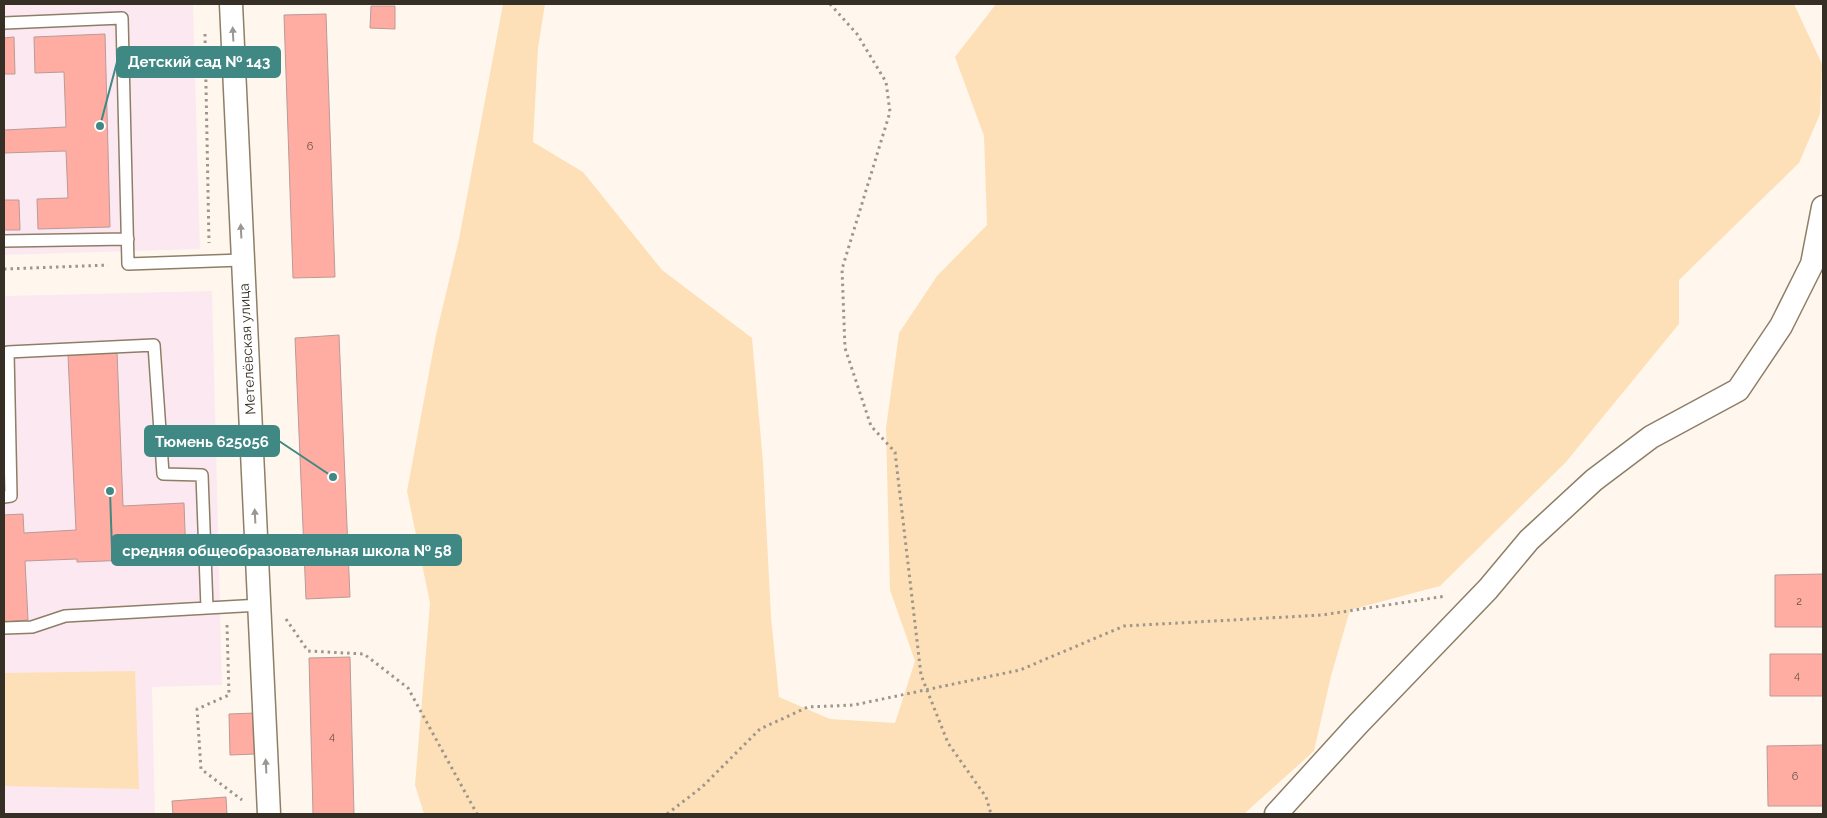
<svg xmlns="http://www.w3.org/2000/svg" width="1827" height="818" font-family="Raleway,sans-serif">
	<style>
		.education { fill: #fce8f1 }
		.green { fill: #fde0b7 }
		.building { fill: #ffaca2; stroke: #bb9a96 }
		.lines { fill: none; stroke-linecap: round; stroke-linejoin: round }
		.lane-casing { stroke: #8e7e67; stroke-width: 14 }
		.street-casing { stroke: #8e7e67; stroke-width: 25 }
		.path { stroke: #9e968c; stroke-width: 3; stroke-dasharray: 2.5 4; stroke-linecap: butt }
		.lane { stroke: #fff; stroke-width: 11 }
		.street { stroke: #fff; stroke-width: 22 }
		.oneway { fill: #9a9792 }
		.labels { text-anchor: middle; stroke-width: 4; stroke-linejoin: round; paint-order: stroke }
		.number-label { font-size: 11px; fill: #684e44 }
		.street-label { font-size: 14px; fill: #362f25; stroke: #fff }
		.leader { fill: none; stroke: #408884; stroke-width: 2 }
		.callout-dot { fill: #408884; stroke: #fff; stroke-width: 2 }
		.callout { fill: #408884; stroke: #408884; stroke-width: 2 }
		.callout-label { font-size: 15px; text-anchor: middle; font-weight: bold; fill: #fff }
	</style>
	<rect width="100%" height="100%" fill="#fff7ed"/>
	<path class="education" d="M4,4h189l7,245 -196,6z
		M212,291l10,394 -70,2 3,127h-151v-518z"/>
	<path class="green" d="M503,4h42l-7,44 -5,94 50,30 79,98 90,68 11,124 8,155 8,80 51,22 65,4 20,-62 -25,-71 -4,-162 13,-95 38,-57 50,-51 -3,-89 -29,-79 41,-53h798l28,60 -2,50 -21,49 -120,117v44l-113,138 -126,124 -90,24 -19,66 -17,75 -70,63h-820l-9,-29 15,-182 -23,-112 29,-156 23,-96z
		M135,671l4,118 -135,-3v-113z"/>
	<path class="building" d="M371,6h24v23l-25,-1z
		M326,14l9,263 -42,1 -9,-263z
		M105,34l5,193 -72,2 -1,-30 31,-1 -2,-47 -62,2v-23l62,-3 -2,-55 -29,1 -1,-36z
		M14,37l1,37h-11v-36z
		M4,200h15l1,30h-16z
		M339,335l11,262 -44,2 -11,-261z
		M117,352l6,154 61,-3 2,55 -109,4v-3l-52,2 3,59 -24,2v-107l19,-1 1,19 52,-3 -8,-175z
		M1823,574v53h-48v-52z
		M1770,654h53v42h-53z
		M350,657l4,157h-41l-4,-156z
		M255,713l1,41 -26,1 -1,-41z
		M1823,745v61h-55l-1,-60z
		M226,797l1,17h-54l-1,-13z"/>
	<g class="lines">
		<g class="lane-casing">
			<path id="lane" d="M4,23l118,-5 6,246 114,-4
				M4,241l124,-2
				M4,497l7,-1 -3,-144 146,-7 9,129 39,1 5,133
				M4,628l28,-1 33,-11 194,-11"/>
		</g>
		<g class="street-casing">
			<path id="street" d="M231,4l38,810
				M1276,814l82,-90 130,-135 41,-49 65,-60 57,-43 87,-47 43,-64 31,-62 11,-57"/>
		</g>
		<path class="path" d="M830,4l27,30 29,48 4,30 -48,157 3,79 26,78 24,26 26,223 27,68 38,54 5,17
			M205,34l4,209
			M4,269l104,-4
			M286,619l22,32 56,3 44,34 69,126
			M227,625l2,70 -32,14 4,60 41,31
			M667,814l35,-27 58,-58 48,-22 46,-2 166,-35 104,-44 198,-11 124,-19"/>
		<use href="#lane" class="lane"/>
		<use href="#street" class="street"/>
	</g>
	<defs><path id="oneway-solid" d="M-6-.8H1V-3.2L6.5 0L1 3.2V.8H-6Z" transform="scale(1.25)"/></defs>
	<g class="oneway">
		<use href="#oneway-solid" transform="translate(233 34) rotate(-93)"/>
		<use href="#oneway-solid" transform="translate(241 231) rotate(-93)"/>
		<use href="#oneway-solid" transform="translate(255 516) rotate(-93)"/>
		<use href="#oneway-solid" transform="translate(266 766) rotate(-93)"/>
	</g>
	<g class="labels">
		<g class="number-label">
			<text x="310" y="150">6</text>
			<text x="1799" y="605">2</text>
			<text x="1797" y="679">4</text>
			<text x="332" y="740">4</text>
			<text x="1795" y="780">6</text>
		</g>
		<g class="street-label">
			<text transform="translate(247 349) rotate(-93)" y="5">Метелёвская улица</text>
		</g>
	</g>
	<path class="leader" d="M100 126L117 62M333 477L279 441M110 491L112 550"/>
	<g class="callout-dot">
		<circle cx="100" cy="126" r="5"/>
		<circle cx="333" cy="477" r="5"/>
		<circle cx="110" cy="491" r="5"/>
	</g>
	<g class="callout">
		<rect x="117" y="47" width="163" height="30" rx="5"/>
		<rect x="145" y="426" width="134" height="30" rx="5"/>
		<rect x="112" y="535" width="349" height="30" rx="5"/>
	</g>
	<g class="callout-label">
		<text x="199" y="67">Детский сад № 143</text>
		<text x="212" y="447">Тюмень 625056</text>
		<text x="287" y="556">средняя общеобразовательная школа № 58</text>
	</g>
	<rect width="1827" height="818" fill="none" stroke="#362f25" stroke-width="10"/>
</svg>
